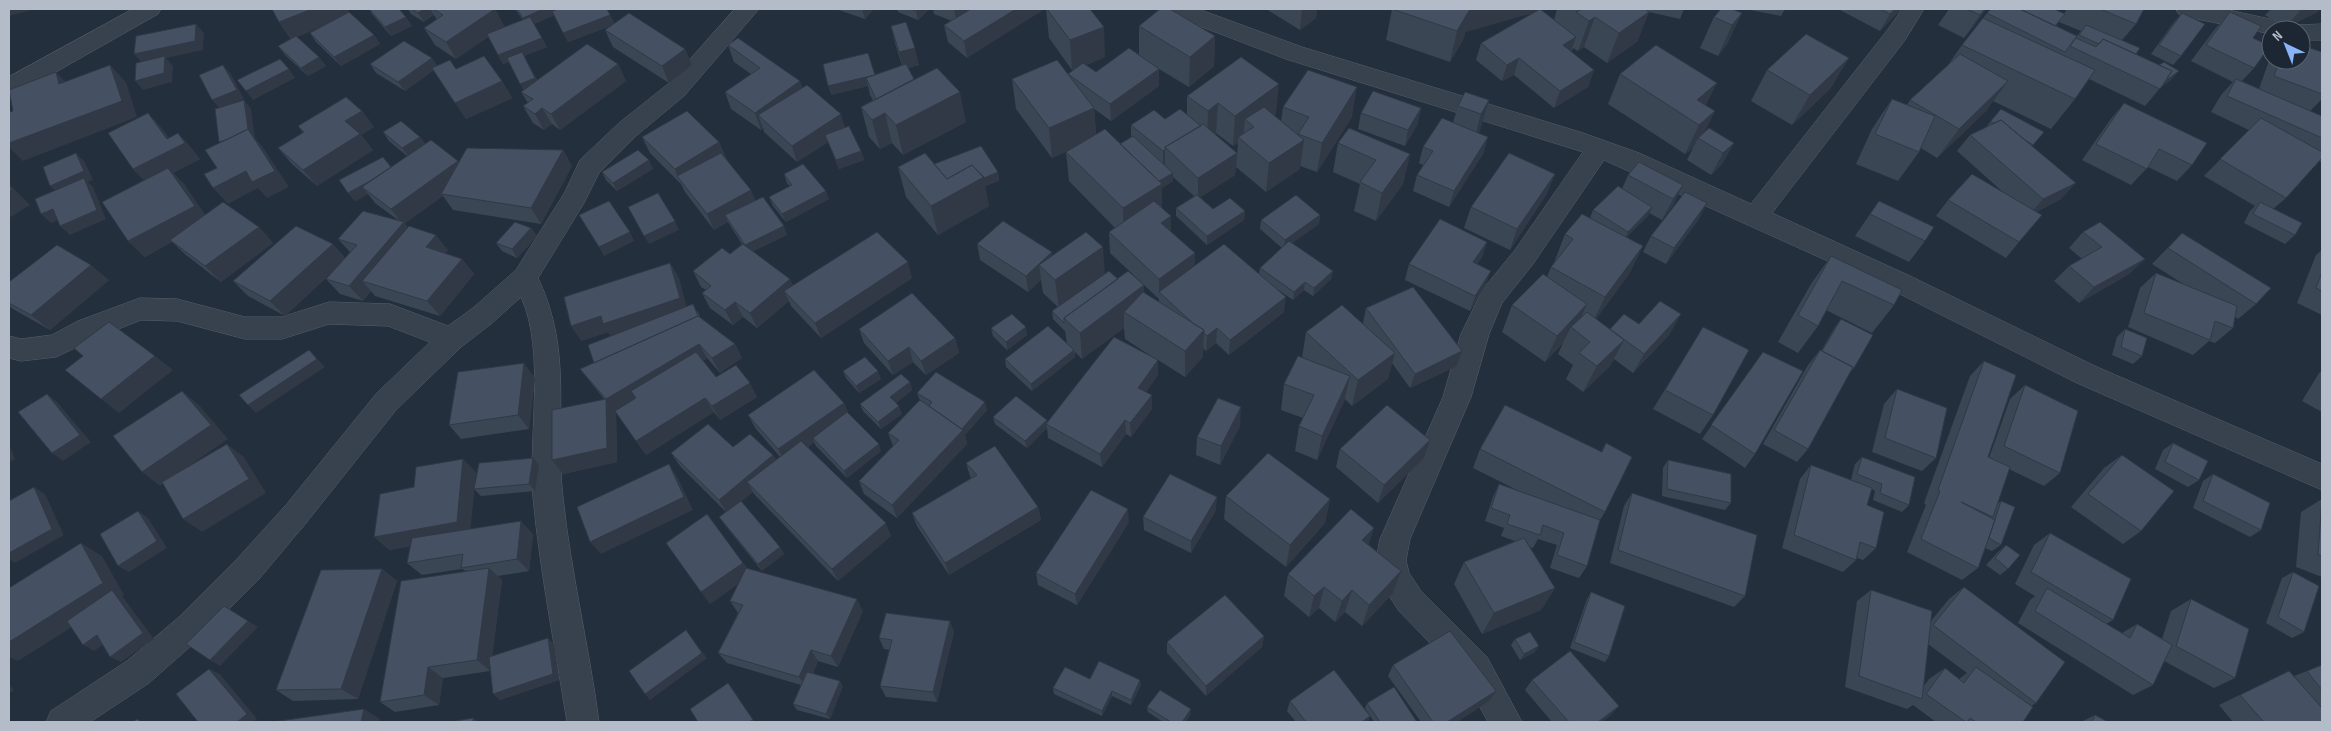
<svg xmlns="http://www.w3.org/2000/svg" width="2331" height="731" font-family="'Sofia Sans Condensed',sans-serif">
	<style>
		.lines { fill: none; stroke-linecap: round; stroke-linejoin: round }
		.minor-casing { stroke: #565f6c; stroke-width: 1 }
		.minor { fill: #38414e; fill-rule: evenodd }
		.wall { fill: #3b4654; fill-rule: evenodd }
		.shaded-wall { fill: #303945 }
		.building { fill: #455162; stroke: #303945 }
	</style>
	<rect width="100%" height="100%" fill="#242f3e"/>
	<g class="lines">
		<g class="minor-casing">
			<path id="minor" d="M133,9h28l-3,5 -141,80 -8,2v-19z
				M735,9h24l-75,87 -47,39 -38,38 -15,30 -46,75c36,75 16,141 25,220 8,75 26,149 36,224h-32c-12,-75 -27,-150 -34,-225 -5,-60 13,-146 -12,-200l-30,27 -30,23 -65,63 -90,113 -47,56 -58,58 -52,46 -59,39h-44l5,-11 76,-50 52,-44 58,-58 49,-54 90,-111 54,-52 -42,-16 -59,-2 -47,15h-37l-68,-18 -36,-1 -43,17 -42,20 -35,4 -12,-3v-22l12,3 31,-4 26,-14 62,-23 37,1 68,18h37l47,-15 61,2 58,22 25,-18 43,-38 49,-78 15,-32 39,-37 49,-39z
				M1165,9h33l104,38 281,86 56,20 112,51 138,-176 13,-19h22l-19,31 -133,173 138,63 187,91 225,97v26l-245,-107 -185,-93 -288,-130 -71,104 -31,39 -13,31 -18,63 -61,142 -4,21 3,13 12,18 66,66 35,65h-34l-23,-43 -66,-68 -15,-23 -8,-28 4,-21 63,-142 18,-63 22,-45 32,-39 68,-98 -297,-93 -118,-45z
				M2176,9h48l73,16 25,-1v16h-21v-10h-30v4l-84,-17 -8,-3z"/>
		</g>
		<use href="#minor" class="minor"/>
	</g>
	<path class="wall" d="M272,9h75l2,3 25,23 6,9 -39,22 -25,-24 -6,-9 13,-7 -26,11 22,20 7,9 -18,10 -23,-21 -7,-9 13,-7 -12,-17z
		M369,9h30l13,17 -21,10 -19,-22z
		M408,9h87l9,17 -4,2 23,-8 -8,-11h92l7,15 71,25 7,16 -23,18 -56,-36 -8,-17 8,-5 -45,17 -14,-27 -20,9 13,23 -23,9 13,24 81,-16 8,17 -66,49 -8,-6 -8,6 -11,-7 -10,-17 5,-3 -7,-11 3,-2 -15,-28 -6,2 -15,-27 -32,22 -21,-14 -11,-17 13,-8 -3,-5 -10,7 -13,-8z
		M836,9h38l-9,10z
		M897,9h32l-11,11 -20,-8z
		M933,9h37l-1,1 -2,48 -19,-16 -4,-17 8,-4 -18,-7z
		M1046,9h44l15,48 -19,8 10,7 43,-17v-29l76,10 -1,30 -25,21 -30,-18v17l-48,35 -18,-13h1l2,27 24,9 11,-7v-12l56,-10v-19l89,18 -2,2 7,6 2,-15 69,10 -35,55 -17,-6v3l-34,23 -30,-25 2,-24 -5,3 -17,-13 -1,1 22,19 -2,22 -35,22 13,12 32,2 -1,9 -37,25 -31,-29v-8l18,-12 -21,-19v4l-11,7v20l9,24 24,21 -1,13 65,8 1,-6 22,-20 -22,-19 1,-9 59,-5 -1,9 -27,19 41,28 -2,8 -18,17 -9,-6 -11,10 -16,-11 7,23 -55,43 -13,-12 -10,8 -3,-3v9l-18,20 -27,-17v15l-12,17 6,17 -21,28 -5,-3 -24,33 -54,-29 -1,-10 -20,20 -32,-24 -2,-7 54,3 1,3 109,-63 -32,-21 -1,-11 -42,31 -7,-7v5l-43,34 -26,-24 -1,-8 62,-16 -2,-12 -12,-12 -1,-8 6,-4 -15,-14 -2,-13 -13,12 -48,-32 -3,-16 75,12 53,17 13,6 23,3 -31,-29 -1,-21 6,-4 -46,-47 -3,-29 6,-3 -20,9 -36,-49 -4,-30 56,-3v-2l6,-4h-2l-23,-32zM1144,285l15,14v3l-15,-9z
		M1266,9h51l-1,9 -16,12z
		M1392,9l150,2 12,9 3,-11h127l-4,10 -31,-7 -12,30 -30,21 -23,-16 -6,4 -5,-3 -2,4 23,18 -6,17 -34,21 -40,-33 -12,6 -26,-21 5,-17 54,-31 -70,20 -1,6 -14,24 -64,-22z
		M1745,9h40l-4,7z
		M1838,9h63l-21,22z
		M1949,9h37l-13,18 -9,11 -26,-13z
		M2067,9h77l-8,15 -14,16 14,14 35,26 -10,7 -16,19 -56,-27 -14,20 -24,30 -58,-28 -7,10 -49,47 -16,-10 -2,4 -21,29 -42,-17 16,-35 20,-30 15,6 3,-5 38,-35 14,-20 25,-32 77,1zM2061,19l-2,3 22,9 -4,5 -21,-10z
		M2271,9h49l-4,4 -32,15 -19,-13z
		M2230,12l23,26 1,30 -12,13 17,8 12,-34v5h30l21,-8v47l-12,12 12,5v46l-3,-1 -33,37 -13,11 22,26 -10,9 -41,-21 6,-12 5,-5 -51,-30 45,-46 -38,-18 10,-17 12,-13 -42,-21 24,-32z
		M1742,13l-15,31 -9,12 -18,-8 14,-31z
		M2182,13l-1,43 -8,9 -22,-11 23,-32z
		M891,26l28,39 -11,3 6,11 52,43 -63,33 -11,-12 -12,6 -11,-12 -8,-30 12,-7 -3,-5 -2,-9 -37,9 44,-20 27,-9 -7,-23z
		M728,45l72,36 2,7 43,40 16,23 3,9 -25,9 -11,-27 -31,20 -33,-30 -1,-4 -2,2 -30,-21 -6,-17 26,-18 -17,-12z
		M432,58l5,8 19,3 46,12 10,17 -46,21 -32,-49 -29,21 -29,-18 -6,-9z
		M1767,70l64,18 -39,37 -41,-24z
		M1620,74l86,32 -1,25 29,12 -12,21 -11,11 -24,-15 6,-12 -8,6 -77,-50z
		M1489,100l-9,30 -2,3 10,4 -5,17 -34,53 -36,-16 4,-16 6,-10 -4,-2 4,-16 30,-24 5,-17z
		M2124,103l68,62 -15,16 -29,-14 -17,18 -49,-25 28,-40z
		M1421,108l-4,17 -12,21 -47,-17 3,-16z
		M2001,109l43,23 -12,14 29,53 -25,13 -17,30 -13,16 -70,-42 12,-16 56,-7 -47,-42 13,-16 16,-8z
		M362,111l12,16 -13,8 12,15 -56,36 -25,-22 -14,-16 25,-15 -5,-7z
		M148,113l15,17 6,8 9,-5 15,17 7,9 -27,14 11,11 21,31 54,12 14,16 -52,39 -35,-27 -14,-13 -27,15 -17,-16 16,-61 -11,-11z
		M383,132l37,5 5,7 34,18 104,-12 9,16 -31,58 -88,-14 -10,-14 -38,27 3,5 40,22 -3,4 17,5 12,15 -34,42 -65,-20 -4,-5 -8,10 -23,-7 -14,-15 3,-4 -44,41 -37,-20 -15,-15 100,-37 12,14 5,-6 -12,-13 60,-19 -23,-17 -7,-9 -13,7 -7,-8 43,-26 16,-11 -18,-15z
		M642,137l77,5 7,16 29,43 32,34 -34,16 40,34 119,-7 -91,60 -30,-32 -2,-5 -32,27 -14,-11 -10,8 -23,-17 -8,-15 4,-3 -5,-3 -8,-16 37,-17 12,-10 -14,-22 -14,8 -29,-38 -4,-8 -31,-31z
		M1338,143l72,11 -7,30 -27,37 -22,-10 6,-27 -27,-12z
		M649,160l4,9 -36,22 -11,-11 -4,-8z
		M934,164l64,8 1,9 -14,5 4,20 -51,29 -32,-38 -8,-30z
		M784,174l45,25 -43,23 -13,-16 -4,-9 21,-11 -3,-3z
		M1555,174l-9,21 -36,55 -46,-22 7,-21z
		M1628,175l55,10 -11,22 -10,13 -13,-7 -1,3 -22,21 17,9 -14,28 -33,45 14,10 29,-5 42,-10 -12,21 -36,38 -19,-14 -4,7 -27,26 -17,-13 7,-14 -15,-11 5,-11 -18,19 -43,-30 10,-27 35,-28 4,-10 3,-4 11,-29 25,-16 3,-8 29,-21z
		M1879,201l46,40 -16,21 -54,-26z
		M1699,219l-33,45 -23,-12 8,-16z
		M531,228l6,8 -20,22 -15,-7 -6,-8z
		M2083,232l62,27 -16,15 -50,29 -25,-22 15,-15 13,-7 -13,-11z
		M2182,233l74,71 -18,15 -3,-2 -2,11 -18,15 -6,-2 -16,14 -65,-28 12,-39 16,-15 29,12 -33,-21z
		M1487,242l-5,15 -5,7 8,22 -15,25 -65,-31 4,-16z
		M2322,250v65l-25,-12 19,-48z
		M1831,256l63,49 -22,28 -46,-23 -8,16 -20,27 -20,-11 33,-58z
		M670,263l9,15 7,28 12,6 2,5 35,27 7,14 -22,15 -13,-15 -4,3 13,16 41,20 -37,23 -6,-8 -68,43 -30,-42 1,49 -54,12 -11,-14 52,-61 -13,-16 -11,-14 14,-6 17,-27 -3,-4 -27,9z
		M109,280l-59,50 -37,-21 -4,-3v-24z
		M1366,308l96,43 -5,15 -47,22 -18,-25 -4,16 -36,27 -7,-7 -28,61 -22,-9 4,-25 4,-8 -22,-8 3,-26 18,-26 4,-26 58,-7 -1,-2z
		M1841,319l13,49 -5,6 -41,75 -11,13 -34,-18 45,-79 12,-15 1,1 14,-24z
		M1703,327l10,88 -13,19 -47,-25z
		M991,328l36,7 -20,15 -14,-14z
		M859,329l96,9 4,15 -33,22 -13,-13 -20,13 -29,-32z
		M2125,329l17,27 -9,8 -21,-9 5,-18z
		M1763,352l-8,102 -10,14 -43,-29z
		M1984,361l4,96 1,1 21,-59 15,-14 35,88 -16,13 -35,-17 -12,35 4,-3v44l-9,6 -7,-3 -7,20 -16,12 -55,-28 19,-47 -2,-2 46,-127z
		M2322,370v42l-20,-11 17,-28z
		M843,371l38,8 -22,14 -13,-15z
		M535,378l-6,51 -68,10 -12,-14z
		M910,382l2,8 -16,13 6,11 -21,15 -18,-18 -3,-7z
		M1897,389l39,69 -14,13 -50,-19 12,-48z
		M917,393l70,17 -22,25 2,9 -70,74 -33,-24 -5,-13 34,-35 -5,-13 32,-33z
		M844,403l5,12 32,36 -34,27 -31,-32 -2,-4 -6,5 83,89 -53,45 -83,-86 -2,-3 -12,9 39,46 4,7 -22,17 -38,-47 -5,-7 7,-5 -46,-46 -9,-13 62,-6 40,8 3,5 4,-3 -24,-28 -8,-14z
		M1240,426l-20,39 -24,-10 1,-18z
		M1430,440l-6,18 -46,45 -42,-36 4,-18z
		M1606,443l-1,69 -5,8 -13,46 -8,12 -29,-10 7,-23 -19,-6 -5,9 -3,-1 25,41 -14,22 -59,24 -28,-50 10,-22 51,-21 -14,-5 3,-8 -19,-7 8,-24 6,-13 18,6 -44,-22 7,-19 121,3z
		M2173,443l26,37 -11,7 -33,-18 8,-19z
		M2122,455l19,76 -18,13 -52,-37 33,-39z
		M1862,457l47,48 -7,7 -29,-12 2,-9 -3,-2 -5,16 9,43 -13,12 -6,-2 -1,2 -13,12 -61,-24 18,-69 11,-14 40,15 4,-16z
		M1668,460l63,43 -6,7 -63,-14 1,-28z
		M966,463l72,44 3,13 -92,55 -32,-49 -5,-13 59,-35 -1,-2z
		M539,465l-4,26 -54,5 -7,-7 -4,40 63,5 -4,37 -31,5 4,4 -10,76 62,-12 5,36 -59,20 -10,-29 -47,7 -4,27 -44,7 -15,-10 86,-131 -4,-2 -40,6 -15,-12 4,-17 -22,4 25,-63 62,-15 -2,17z
		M2213,474l48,56 -11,7 -57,-29 10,-27z
		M1632,493l113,103 -11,11 -124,-44 14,-57z
		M1226,496l104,3 -5,24 -39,44 -62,-48z
		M2322,499v78l-26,-10 5,-55z
		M1216,510l-25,43 -47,-23 -1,-13z
		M1129,522l-52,83 -39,-20 -2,-12z
		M2050,533l63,87 -7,4 16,9 15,-9 25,15 9,-28 20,-12 44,79 -21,10 -50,-27 -11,24 -20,10 -115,-72 12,-23 5,-4 -20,-12 19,-39z
		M1369,545l32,26 -8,22 -31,33 -17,-14 -10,10 -16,-14 -10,9 -25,-21 4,-22z
		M2006,545l2,24 -8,6 -14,-10 12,-13z
		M743,563l4,5 116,43 -25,56 -20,-6 -5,12 30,13 -13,33 -33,-9 -4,-6 8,-19 -74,-22 -9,-10 20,-40 -8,-12 8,-17 -28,20z
		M382,569l15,12 -39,118 -65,2 -17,-11z
		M2293,572l11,60 -12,6 -26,-15 16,-45z
		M1964,587l72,116 -5,3 -8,16h-87l-23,-17 -6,4 -62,-22 12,-86 14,-11 60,31 18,-22zM1928,644l39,29 -8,6 -14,-11 -16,11 -5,7z
		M1591,592l18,64 -4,6 -35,-14 17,-49z
		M950,621l4,11 -17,70 -51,-5 -6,-11 10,-36 -6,-1 -5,-11z
		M1264,636l-2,11 -56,49 -39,-43v-11z
		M1515,639l20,13 -15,8 -9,-15z
		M1393,665l103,26 -7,10 -32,21h-36l-33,-46z
		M2322,665v57h-89l-14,-17 70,-34 11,12 -6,-7 13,-5z
		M1090,679l51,6 -10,20 -19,-9 -10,20 -48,-22 -1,-6z
		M1532,680l87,26 -9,10 -9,6h-49l-27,-32z
		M1290,701l80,15 -2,6h-72l-9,-11z
		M1367,703l50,19h-43l-9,-14z
		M1147,707l43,8 -4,7h-23l-15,-10z
		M2095,715l13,7h-27z"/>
	<path class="shaded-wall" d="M9,9h26l-26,7z
		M312,9h35l3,6 -58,24 -13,-17z
		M424,9h6l4,6 -10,7 -6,-9z
		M495,9l9,17 -48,33 -10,-17z
		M543,9h26l-41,18 -5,-9z
		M862,9h12l-9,10z
		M919,9h10l-11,11 -2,-9z
		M954,9h16l-13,14z
		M1016,9h29l-78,49 -3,-17z
		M1302,9h15l-1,9 -16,12z
		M1470,9h78l-83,23 -1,6 -14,24 7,-31z
		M1895,9h6l-21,22 10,-17z
		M1985,9h1l-13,18 -9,11 16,-23z
		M2306,9h14l-4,4 -32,15 16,-17z
		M1649,12l-12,30 -30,21 12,-30z
		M1742,13l-15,31 -9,12 14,-31z
		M610,15l5,9 -47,18 -5,-9z
		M406,17l6,9 -21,10 -6,-9z
		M1595,17l-11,30 -6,4 11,-30z
		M196,24l8,9 -1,17 -37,8 7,8 -1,16 -29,8 -8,-9 7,-18 -8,-9z
		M1104,27l1,30 -33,13 -2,-30z
		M374,35l6,9 -39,22 -7,-9z
		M1215,36l-1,30 -25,21 1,-30z
		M1576,37l-6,17 -7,-9z
		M542,38l5,9 -23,9 16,31 -15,6 -5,-9 4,-28 -21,8 -5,-9z
		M915,48l4,17 -16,4 -4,-17z
		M685,49l7,16 -23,18 -7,-17z
		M319,57l7,9 -18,10 -7,-8z
		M432,58l6,9 -33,24 -7,-9z
		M1519,58l-5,17 -12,6 5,-16z
		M1849,58l-18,30 -39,37 18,-30z
		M618,64l8,17 -66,49 -9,-16z
		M110,65l16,17 11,35 -114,44 -14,-14v-4z
		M223,65l8,9 13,25 -24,10 -8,-9z
		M289,69l6,9 -42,22 -7,-9z
		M1159,69v17l-48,35 -1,-17z
		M1594,70l-6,17 -34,21 6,-17z
		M2179,71l-8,9 -11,8 8,-9z
		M56,72l16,17 -13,-5z
		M875,75l-9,3 2,8 -37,9 -3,-9z
		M502,81l10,17 -46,21 -11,-16z
		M800,81l5,17 -47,17 5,13 -2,2 -6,-17z
		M2008,81l-22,30 -49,47 22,-29z
		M1717,83l-15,30 -5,-13z
		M1279,84l-3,30 -22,16v-3l-9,-8 -2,19 -5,-1v6l-5,3 2,-30z
		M1357,87l-5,30 -35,55 5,-29z
		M960,92l6,30 -63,33 -7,-30z
		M244,100l7,9 4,29 7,8 27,41 -22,11 -9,-10 -30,16 -15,-16 14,-37 -8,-9z
		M1489,100l-9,30 -7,14 8,-30z
		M1218,103l-2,30 -9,7 1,-29z
		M542,108l10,16 -8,6 -9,-16z
		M1094,108l2,30 -44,20 -3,-30z
		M1421,108l-4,17 -12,21 3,-16z
		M362,111l12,16 -13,8 12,15 -56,36 -14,-16 42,-49z
		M1715,111l-14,29 -3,-2 -5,10 -8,6 14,-29z
		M148,113l15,17 13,17 2,-14 15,17 7,9 -27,14 11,11 26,38 -40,18 2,2 -27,15 -17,-16 21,-56 -16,-16 34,-30z
		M885,113l7,30 -12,6 -8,-29z
		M841,114l5,17 -21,4 3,7 -31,20 -5,-16z
		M420,137l6,9 -17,11 -7,-9z
		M1488,137l-5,17 -34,53 5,-16z
		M1304,140l-4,29 -34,23 3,-29z
		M719,142l7,17 -48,19 -3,-9z
		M1734,143l-12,21 -11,11 12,-22z
		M563,150l9,16 -31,58 -10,-16z
		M1165,150v16l-2,2v-17z
		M861,151l3,9 -25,9 -3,-9z
		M76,153l9,9 8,18 -5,2 5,5 13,32 -36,16 -10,-9v-31l-10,-9z
		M1237,153l-2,22 -37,24v-21z
		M1410,154l-7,30 -27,37 6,-28z
		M649,160l4,9 -36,22 -4,-8z
		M458,161l11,16 -28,17 2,2 -38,27 11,15 -54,43 9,10 -8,10 -14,-15 53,-62 -11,-15z
		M393,169l-31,18 6,7 -13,7 -7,-8z
		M998,172l1,9 -14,5 4,20 -51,29 -7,-29 53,-29z
		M1173,173v8l-11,7v25l-38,23 -1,-28 29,-22z
		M1555,174l-9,21 -36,55 7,-21z
		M2076,183l-15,16 -32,16 14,-16z
		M9,184l21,21 -21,13z
		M1683,185l-11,22 -10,13 11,-21z
		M751,190l7,16 -33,9 3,7 -14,8 -7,-16z
		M826,191l3,8 -43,23 -4,-8z
		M1707,203l-8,16 -33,45 8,-16z
		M1652,207l-4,9 -24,24 4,-8z
		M53,209l10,8 -12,6 -10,-9z
		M1245,211l-1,9 -37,25v-9z
		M1320,215l-1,9 -35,25 1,-9z
		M1171,216v21l-10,-14z
		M675,221l4,9 -30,14 -5,-8z
		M784,226l3,9 -39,19 -3,-9z
		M259,227l14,16 -52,39 -16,-16z
		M531,228l6,8 -20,22 -5,-9z
		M630,232l4,9 -30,15 -5,-9z
		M436,235l12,15 -10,13 -12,-16z
		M1487,242l-5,15 -14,21 5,-16z
		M333,244l13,16 -61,56 -15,-15z
		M1643,246l-14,28 -37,50 13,-27z
		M1103,247l2,28 -46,33 -4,-28z
		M1052,252l2,16 -15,-3 2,15 -13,12 -2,-16z
		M1195,253l-1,21 -35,18v-13z
		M462,259l12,15 -34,42 -13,-15z
		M2145,259l-16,15 -50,29 15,-16z
		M908,262l4,16 -91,60 -6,-15z
		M670,263l9,15 9,35 -75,25 -5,-6 -27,9 -10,-15z
		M91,265l18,15 -59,50 -19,-15z
		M1333,271l-2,8 -18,17 1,-8z
		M1491,271l-6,15 -15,25 5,-15z
		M790,279l7,15 -13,-3 5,10 -32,27 -7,-15z
		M1305,282l-1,8 -11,10 1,-8z
		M1144,285l1,27h-21v16l-42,31 -2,-26z
		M1286,297l-2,15 -55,43 1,-15z
		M735,302l8,15 -10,8 -8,-15z
		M1587,304l-12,27 -4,-4 -8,16 -18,19 12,-26z
		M1681,314l-12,21 -36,38 11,-19z
		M1026,327l1,8 -20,15 -1,-8z
		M1217,328l-1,15 -10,8 1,-15z
		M1204,330l-1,27 -18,20v-26z
		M955,338l4,15 -33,22 -5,-14z
		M1624,340l-14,26 -27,26 14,-26z
		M699,344l8,14 -69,42 -7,-9 6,9 -21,13 1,49 -54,12 -11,-14 54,-61z
		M735,344l7,14 -22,15 -8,-15z
		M909,347l4,15 -20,13 -5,-14z
		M309,350l16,17 -69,46 -8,-8z
		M1074,350l1,7 -43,34 -1,-7z
		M1462,351l-5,15 -47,22 5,-14z
		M1395,353l-7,26 -36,27 6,-26z
		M155,356l18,14 -54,43 -18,-14z
		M1158,360v15l-20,28v-15z
		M524,363l11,15 -6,51 -11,-14z
		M878,371l3,8 -22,14 -3,-7z
		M1350,376l-6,26 -27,58 5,-24z
		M910,382l2,8 -19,15 -3,-8z
		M750,383l7,14 -37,23 -8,-14z
		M182,391l17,14 29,34 -68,47 -18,-14z
		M47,394l10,8 34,40 -28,19 -11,-8z
		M1152,395v14l-21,28 -1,-14z
		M705,398l9,14 -68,43 -10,-14z
		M985,402l2,8 -22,25 2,9 -70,74 -5,-13z
		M844,403l6,14 -37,21 1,4 -29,21 -7,-14z
		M899,406l3,8 -21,15 -3,-7z
		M1241,407l-1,19 -20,39 1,-19z
		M1047,420l1,5 -2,-1 1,4 -20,20 -2,-7z
		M1125,420l1,14 -24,33 -2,-13z
		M1430,440l-6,18 -46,45 6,-18z
		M9,444l6,15 -6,3z
		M227,444l17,13 22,36 -64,39 -19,-13z
		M879,444l2,7 -34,27 -3,-7z
		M773,455l7,14 -33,13 6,10 -26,21 -8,-13z
		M533,458l6,7 -4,26 -6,-7z
		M463,459l13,13 -6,62 -81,16 -15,-13z
		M669,464l9,14 15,32 -92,44 -11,-12z
		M34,487l11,7 19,41 -49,28 -6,-4v-6z
		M1217,497l-1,13 -25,43v-12z
		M1330,499l-5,24 -39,44 4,-22z
		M1038,507l3,13 -92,55 -4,-12z
		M1128,509l1,13 -52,83 -2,-11z
		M138,511l10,7 19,30 -38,24 -11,-6z
		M521,521l12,13 -4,37 -12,-12z
		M886,523l5,13 -53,45 -6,-12z
		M1374,528l-7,23 -5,-11z
		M81,543l21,13 22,39 -2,1 32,43 -33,23 -11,-5 8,-59 -100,63 -9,-4v-15z
		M780,547l4,7 -22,17 -4,-7z
		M743,563l8,12 -41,29 -9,-12z
		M489,568l13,12 -12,91 -13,-11z
		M382,569l15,12 -39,118 -17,-10z
		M1401,571l-8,22 -31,33 7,-21z
		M1324,587l-5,21 -10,9 5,-21z
		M1555,588l-14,22 -59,24 12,-21z
		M1352,590l-7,22 -10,10 7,-21z
		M857,599l6,12 -25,56 -7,-11z
		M248,621l10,6 -38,39 -10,-6z
		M950,621l4,11 -17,70 -4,-10z
		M686,630l21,28 -57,42 -5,-6z
		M97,635l11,6 -14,10 -11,-6z
		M1264,636l-2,11 -56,49v-10z
		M548,638l6,6 5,36 -59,20 -7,-6z
		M1539,646l-4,6 -15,8 4,-6z
		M811,650l7,11 -12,26 -7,-10z
		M428,667l15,11 -4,27 -15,-10z
		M209,669l11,5 37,45 -4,3h-16z
		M1140,680l1,5 -10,20v-5z
		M840,681l3,5 -13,33 -4,-5z
		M728,683l5,6 22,33h-6z
		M9,684l5,6 -5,4z
		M1112,691v5l-10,20v-5z
		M1496,691l-7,10 -32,21h-10z
		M1619,706l-9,10 -9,6h-3z
		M364,709l16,10 -1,3h-18z
		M1191,709l-1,6 -4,7h-4z
		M1370,716l-2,6h-6z
		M473,718l6,4h-6z"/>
	<path class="building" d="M272,9h40l-33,13z
		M369,9h30l7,8 -21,10z
		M412,9h12l-6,4z
		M433,9h62l-49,33 -22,-14 19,-13z
		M517,9h26l-20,9z
		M559,9h48l3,6 -47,18 -11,-22z
		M911,9h8l-3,2z
		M971,9h45l-52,32 -20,-16z
		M1047,9h43l14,18 -34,13z
		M1160,9h10l45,27 -25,21 -51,-31z
		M1392,9h78l-13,22z
		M1540,9l36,28 -13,8 31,25 -34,21 -41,-33 -12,7 -26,-22z
		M1582,9h63l4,3 -30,21 -24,-16 -6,4 -13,-9z
		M1721,9h11l10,4 -10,12 -18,-8z
		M1880,9h15l-5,5z
		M1967,9h18l-5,6z
		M1991,9h29l57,27 -12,16 -78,-39z
		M2020,9h34l11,5 -10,12z
		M2100,9h44l-8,15z
		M2297,9h9l-6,2z
		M349,12l25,23 -40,22 -24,-24z
		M2230,12l31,14 -8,12 17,8 -16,22 -48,-23z
		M629,13l56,36 -23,17 -57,-36z
		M2182,13l23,11 -24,32 -22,-11z
		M530,17l12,21 -44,17 -11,-21z
		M1983,18l112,52 -20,29 -113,-54z
		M906,22l9,26 -16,4 -8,-26z
		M196,24l-1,17 -61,13 2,-18z
		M2086,25l54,23 -4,6 -33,-15 -4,5 -20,-9z
		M1806,34l43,24 -39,37 -43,-25z
		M296,36l23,21 -18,11 -23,-22z
		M738,38l62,43 -45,32 -30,-21 35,-24 -32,-23z
		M2076,38l20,9 7,-8 69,32 -12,18 -90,-43z
		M404,41l28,17 -34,24 -28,-18z
		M587,44l31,20 -67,50 -9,-6 -7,6 -12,-8 10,-7 -12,-7z
		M1656,45l61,38 -20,17 18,11 -16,14 -79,-51z
		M2301,45l21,7v42l-48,-18 6,-16h21z
		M1129,48l30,21 -49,35 -42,-30 15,-11 13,9z
		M522,52l13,26 -15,6 -13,-26z
		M868,53l7,22 -47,11 -5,-22z
		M1960,54l48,27 -49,48 -49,-29z
		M165,56l-1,17 -29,8 1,-18z
		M484,56l18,25 -47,22 -23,-35 18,-8 6,9z
		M1241,57l38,27 -44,32 -17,-13 -10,8 -21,-15z
		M280,59l9,10 -43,22 -9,-11z
		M1057,60l37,48 -45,20 -37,-49z
		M2164,62l15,9 -11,8 -1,-1 5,-7 -13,-6z
		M906,64l8,15 -38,20 -10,-21z
		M110,65l12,36 -113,42v-31l4,-1 -4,-21 47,-18 3,12z
		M223,65l14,25 -25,10 -13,-25z
		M937,68l23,24 -64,33 -11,-12 -13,7 -11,-13z
		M1308,70l49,17 -35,56 -24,-9 11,-17 -26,-10z
		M2236,79l86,37v22l-95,-42z
		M807,85l34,29 -49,32 -34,-31z
		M1373,91l48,17 -13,22 -47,-17z
		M1465,92l24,8 -8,14 -23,-8z
		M346,97l16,14 -17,10 15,13 -57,36 -25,-22 26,-16 -6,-6z
		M1892,99l43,17 -16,36 -44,-18z
		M244,100l4,29 -22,11 -7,2 -4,-33z
		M2124,103l83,40 -15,22 -33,-16 -12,20 -51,-25z
		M1264,107l40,33 -35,23 -31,-26 16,-10 -9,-8z
		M1180,109l21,17 -36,21v3l-2,1 -32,-26 23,-15 11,9z
		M2001,109l43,23 -11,13 -8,-5 -24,-20 -7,3 -4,-1z
		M687,111l32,31 -44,27 -33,-32z
		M148,113l19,26 11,-6 7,10 -52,26 -25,-36z
		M1442,118l46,19 -34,54 -37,-16 16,-24 -10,-4z
		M2261,118l61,34v6l-36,40 -66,-39z
		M2001,120l75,63 -33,16 -73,-64z
		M401,121l19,16 -18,11 -19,-16z
		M1203,124l34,29 -39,25 -33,-31z
		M849,126l12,25 -25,9 -11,-25z
		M1349,128l61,26 -28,39 -22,-11 16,-22 -38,-17z
		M1709,128l25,15 -11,10 -25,-15z
		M248,129l27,42 -23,11 -6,-11 -33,17 -9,-14 13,-6 -12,-18z
		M1105,129l57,55 -39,24 -57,-56z
		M1133,136l40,37 -14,8 -39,-37z
		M431,140l27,21 -67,48 -29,-22z
		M981,146l17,26 -14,6 -12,-13 -25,14 -13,-15z
		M467,148l96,2 -32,58 -90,-14z
		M638,150l11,10 -36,23 -11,-11z
		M76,153l8,18 -34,15 -7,-19z
		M721,153l30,37 -44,24 -30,-38z
		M925,153l22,26 25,-14 12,12 -53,29 -33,-39z
		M1509,153l46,21 -38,55 -46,-22z
		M383,157l8,10 -21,14 -22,12 -9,-13z
		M1639,162l44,23 -10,14 -45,-24z
		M803,164l23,27 -44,23 -13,-17 23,-12 -8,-11z
		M168,168l27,38 -67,35 -26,-39z
		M1972,174l70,41 -23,27 -71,-42z
		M84,178l13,32 -37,16 -7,-17 -12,5 -6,-15z
		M9,186l3,3 -3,2z
		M1618,186l34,21 -24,25 -35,-22z
		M1685,192l22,11 -33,45 -23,-12z
		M658,193l17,28 -31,15 -16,-29z
		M1197,195l16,14 17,-11 15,13 -38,25 -31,-28z
		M1296,195l24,20 -35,25 -24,-20z
		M763,197l21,29 -39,19 -20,-30z
		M609,201l21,31 -31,15 -20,-32z
		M1154,201l17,15 -10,7 34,30 -36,26 -50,-47z
		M1879,201l55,26 -9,14 -55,-27z
		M223,202l36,25 -54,39 -35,-26z
		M2260,202l42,21 -7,12 -42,-21z
		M363,211l41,11 -55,64 -23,-7 31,-34 -19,-6z
		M1582,214l61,32 -38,51 -54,-30 22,-28 -8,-5z
		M1440,219l47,23 -14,20 18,9 -16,25 -66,-32z
		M1003,221l49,31 -26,24 -49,-32z
		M515,222l16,6 -19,21 -16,-6z
		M2100,222l45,37 -51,28 -25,-21 33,-19 -19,-15z
		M296,226l37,18 -63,57 -37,-20z
		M409,226l27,9 -10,12 36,12 -35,42 -65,-20z
		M877,232l31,30 -93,61 -31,-32z
		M1086,232l17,15 -48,33 -16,-15z
		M2182,233l89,55 -15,16 -88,-56z
		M1289,241l44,30 -19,17 -9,-6 -11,10 -34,-24z
		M743,244l47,35 -40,34 -15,-11 -10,8 -23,-17 9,-7 -18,-15 29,-23 8,6z
		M1224,244l62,53 -56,43 -13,-12 -10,8 -3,-3v-3l-10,-6 -35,-32z
		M57,245l34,20 -60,50 -22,-12v-21z
		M1831,256l71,34 -8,15 -52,-24 -24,45 -20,-11z
		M670,263l10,35 -77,26 -2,-8 -30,10 -7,-29z
		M1109,271l9,8 -54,39v5l-12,-12z
		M1128,271l16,14 -64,48 -16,-15z
		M2322,272v19l-6,-3z
		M2156,273l81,33 -4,22 -18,-7 -5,19 -66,-27z
		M1543,274l44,30 -30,32 -45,-31z
		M1413,287l49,64 -47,23 -49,-66z
		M1143,292l61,38 -19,21 -61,-39z
		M912,293l43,45 -34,23 -12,-14 -21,14 -29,-32z
		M1660,301l21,13 -37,40 -34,-25 14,-15 15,10z
		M693,304l5,12 -104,47 -6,-18z
		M1342,305l53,48 -37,27 -52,-48z
		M1587,312l37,28 -27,26 -18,-13 11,-11 -19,-15z
		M1012,314l14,13 -20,15 -15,-14z
		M698,316l37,28 -23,14 -13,-14 -93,55 -26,-30z
		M1841,319l32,16 -19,33 -32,-17z
		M109,322l46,34 -54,43 -36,-29 18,-14 -9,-8z
		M1048,326l26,24 -43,34 -26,-25z
		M1703,327l46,23 -36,65 -48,-25z
		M2125,329l22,9 -5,18 -21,-9z
		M1114,337l44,23 -20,28 14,7 -22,28 -5,-3 -25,34 -54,-30z
		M309,350l8,9 -69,46 -9,-10z
		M1820,350l33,17 -45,82 -34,-19z
		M696,352l20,25 20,-12 14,18 -38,23 -7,-8 -69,43 -21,-30 21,-13 -5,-7z
		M1763,352l40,19 -48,83 -44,-29z
		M1298,356l52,20 -28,60 -23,-10 15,-31 -30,-11z
		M865,357l13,14 -22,15 -13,-15z
		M1984,361l32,14 -28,82 22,10 -17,50 -32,-15 34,18 -17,48 -57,-29 19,-48 -2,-1z
		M524,363l-6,52 -69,10 9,-53z
		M814,370l30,33 -66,46 -30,-34z
		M936,372l49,30 -23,27 -33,-23 3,-4 -15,-9z
		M901,374l9,8 -20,15 9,9 -21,16 -18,-18z
		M2025,385l53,26 -18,62 -56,-27z
		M1897,389l50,19 -11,50 -51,-20z
		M182,391l29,34 -69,47 -29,-36z
		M47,394l33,41 -28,18 -34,-41z
		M1016,396l31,24 -22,21 -32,-24z
		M1218,398l23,9 -20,39 -24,-9z
		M606,399l1,49 -55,12v-50z
		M920,400l43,30 -71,75 -33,-24 40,-41 -11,-7z
		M1387,405l43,35 -46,45 -44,-36z
		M1505,405l97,47 4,-9 26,14 -27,55 -125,-63z
		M847,412l32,32 -35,27 -31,-33z
		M708,424l25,23 17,-13 23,21 -54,45 -48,-47z
		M801,441l85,82 -54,46 -85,-87z
		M2173,443l35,18 -9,19 -34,-18z
		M227,444l22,35 -66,40 -21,-37z
		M995,446l43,61 -93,56 -33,-50 65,-38 -11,-12z
		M1268,453l62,46 -40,46 -64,-49z
		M2122,455l52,36 -33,40 -53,-37z
		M1862,457l53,20 -6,28 -29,-12 2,-9 -25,-10z
		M533,458l-4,26 -55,5 5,-26z
		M463,459l-6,63 -83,15 6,-43 34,-7 2,-20z
		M1668,460l63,14v29l-64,-14z
		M669,464l15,33 -94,45 -13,-35z
		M1811,465l61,23 -5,17 17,7 -8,36 -16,-6 -4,18 -62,-25z
		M1170,474l47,23 -26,44 -48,-24z
		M2213,474l57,29 -9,27 -58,-29z
		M1499,484l101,36 -13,46 -30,-11 7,-22 -21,-8 -3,10 -33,-11 3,-9 -19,-7z
		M34,487l18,42 -43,24v-52z
		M1091,490l37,19 -53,85 -39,-21z
		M1632,493l125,42 -12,61 -127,-46z
		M2322,499v57l-4,-1z
		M741,501l39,46 -22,17 -39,-47z
		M2001,501l14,6 -14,38 -12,-7z
		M1351,509l23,19 -12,12 39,31 -32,34 -17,-15 -10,11 -18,-14 -10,9 -26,-22z
		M138,511l19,30 -39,25 -18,-32z
		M707,514l36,49 -42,29 -35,-49z
		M521,521l-4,38 -56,9 2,-14 -56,9 5,-25z
		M2050,533l81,46 -18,41 -82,-48z
		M1524,538l31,50 -61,25 -30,-51z
		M81,543l22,40 -94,59v-54z
		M2006,545l14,10 -12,14 -13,-11z
		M489,568l-12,92 -49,7 -4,28 -44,7 21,-121z
		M746,568l111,31 -26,57 -20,-6 -12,27 -81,-24 25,-48 -13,-4z
		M382,569l-41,120 -65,1 45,-120z
		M2293,572l26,14 -15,46 -26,-15z
		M1964,587l101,75 -29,41 -103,-78z
		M2047,588l83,50 7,-14 35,21 -19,40 -118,-74z
		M112,590l31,43 -33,24 -13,-22 -14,10 -16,-24z
		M1871,590l61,21 -10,88 -63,-23z
		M1591,592l34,14 -16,50 -35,-14z
		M1225,595l39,41 -58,50 -39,-44z
		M2191,599l58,30 -14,49 -59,-32z
		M224,606l24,15 -38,39 -24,-16z
		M886,613l64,8 -17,71 -53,-6 12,-46 -13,-2z
		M686,630l16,23 -57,41 -16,-23z
		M1450,631l46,60 -49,31h-14l-40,-57z
		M1530,632l9,14 -15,8 -9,-15z
		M548,638l5,36 -60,20 -4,-37z
		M1570,651l49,55 -21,16h-29l-37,-42z
		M1099,661l41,19 -9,20 -19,-9 -10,20 -49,-23 12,-21 25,12z
		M2322,665v25l-15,-19z
		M1976,667l57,40 -10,15h-47l-6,-4 -3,4h-1l-40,-28 19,-26 19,15z
		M209,669l38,45 -10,8h-39l-22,-28z
		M1334,670l36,46 -8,6h-56l-16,-21z
		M2289,671l33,37v14h-58l-24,-27z
		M807,672l33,9 -14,33 -33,-10z
		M728,683l25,37 -4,2h-51l-8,-13z
		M1394,687l23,35h-37l-13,-19z
		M1160,690l31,19 -9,13h-11l-24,-15z
		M364,709l-3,13h-89z
		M2095,715l13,7h-16z
		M473,718v4h-23z
		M137,719l4,3h-8z"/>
	<rect width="2331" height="731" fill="none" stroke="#b4bcc9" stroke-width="20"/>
	<g transform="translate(2286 45) rotate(317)"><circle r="24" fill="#1d2633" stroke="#59626f"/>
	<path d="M0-4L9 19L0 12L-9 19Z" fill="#8ab4f8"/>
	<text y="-8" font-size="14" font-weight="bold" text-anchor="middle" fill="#b4bcc9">N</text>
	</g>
</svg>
